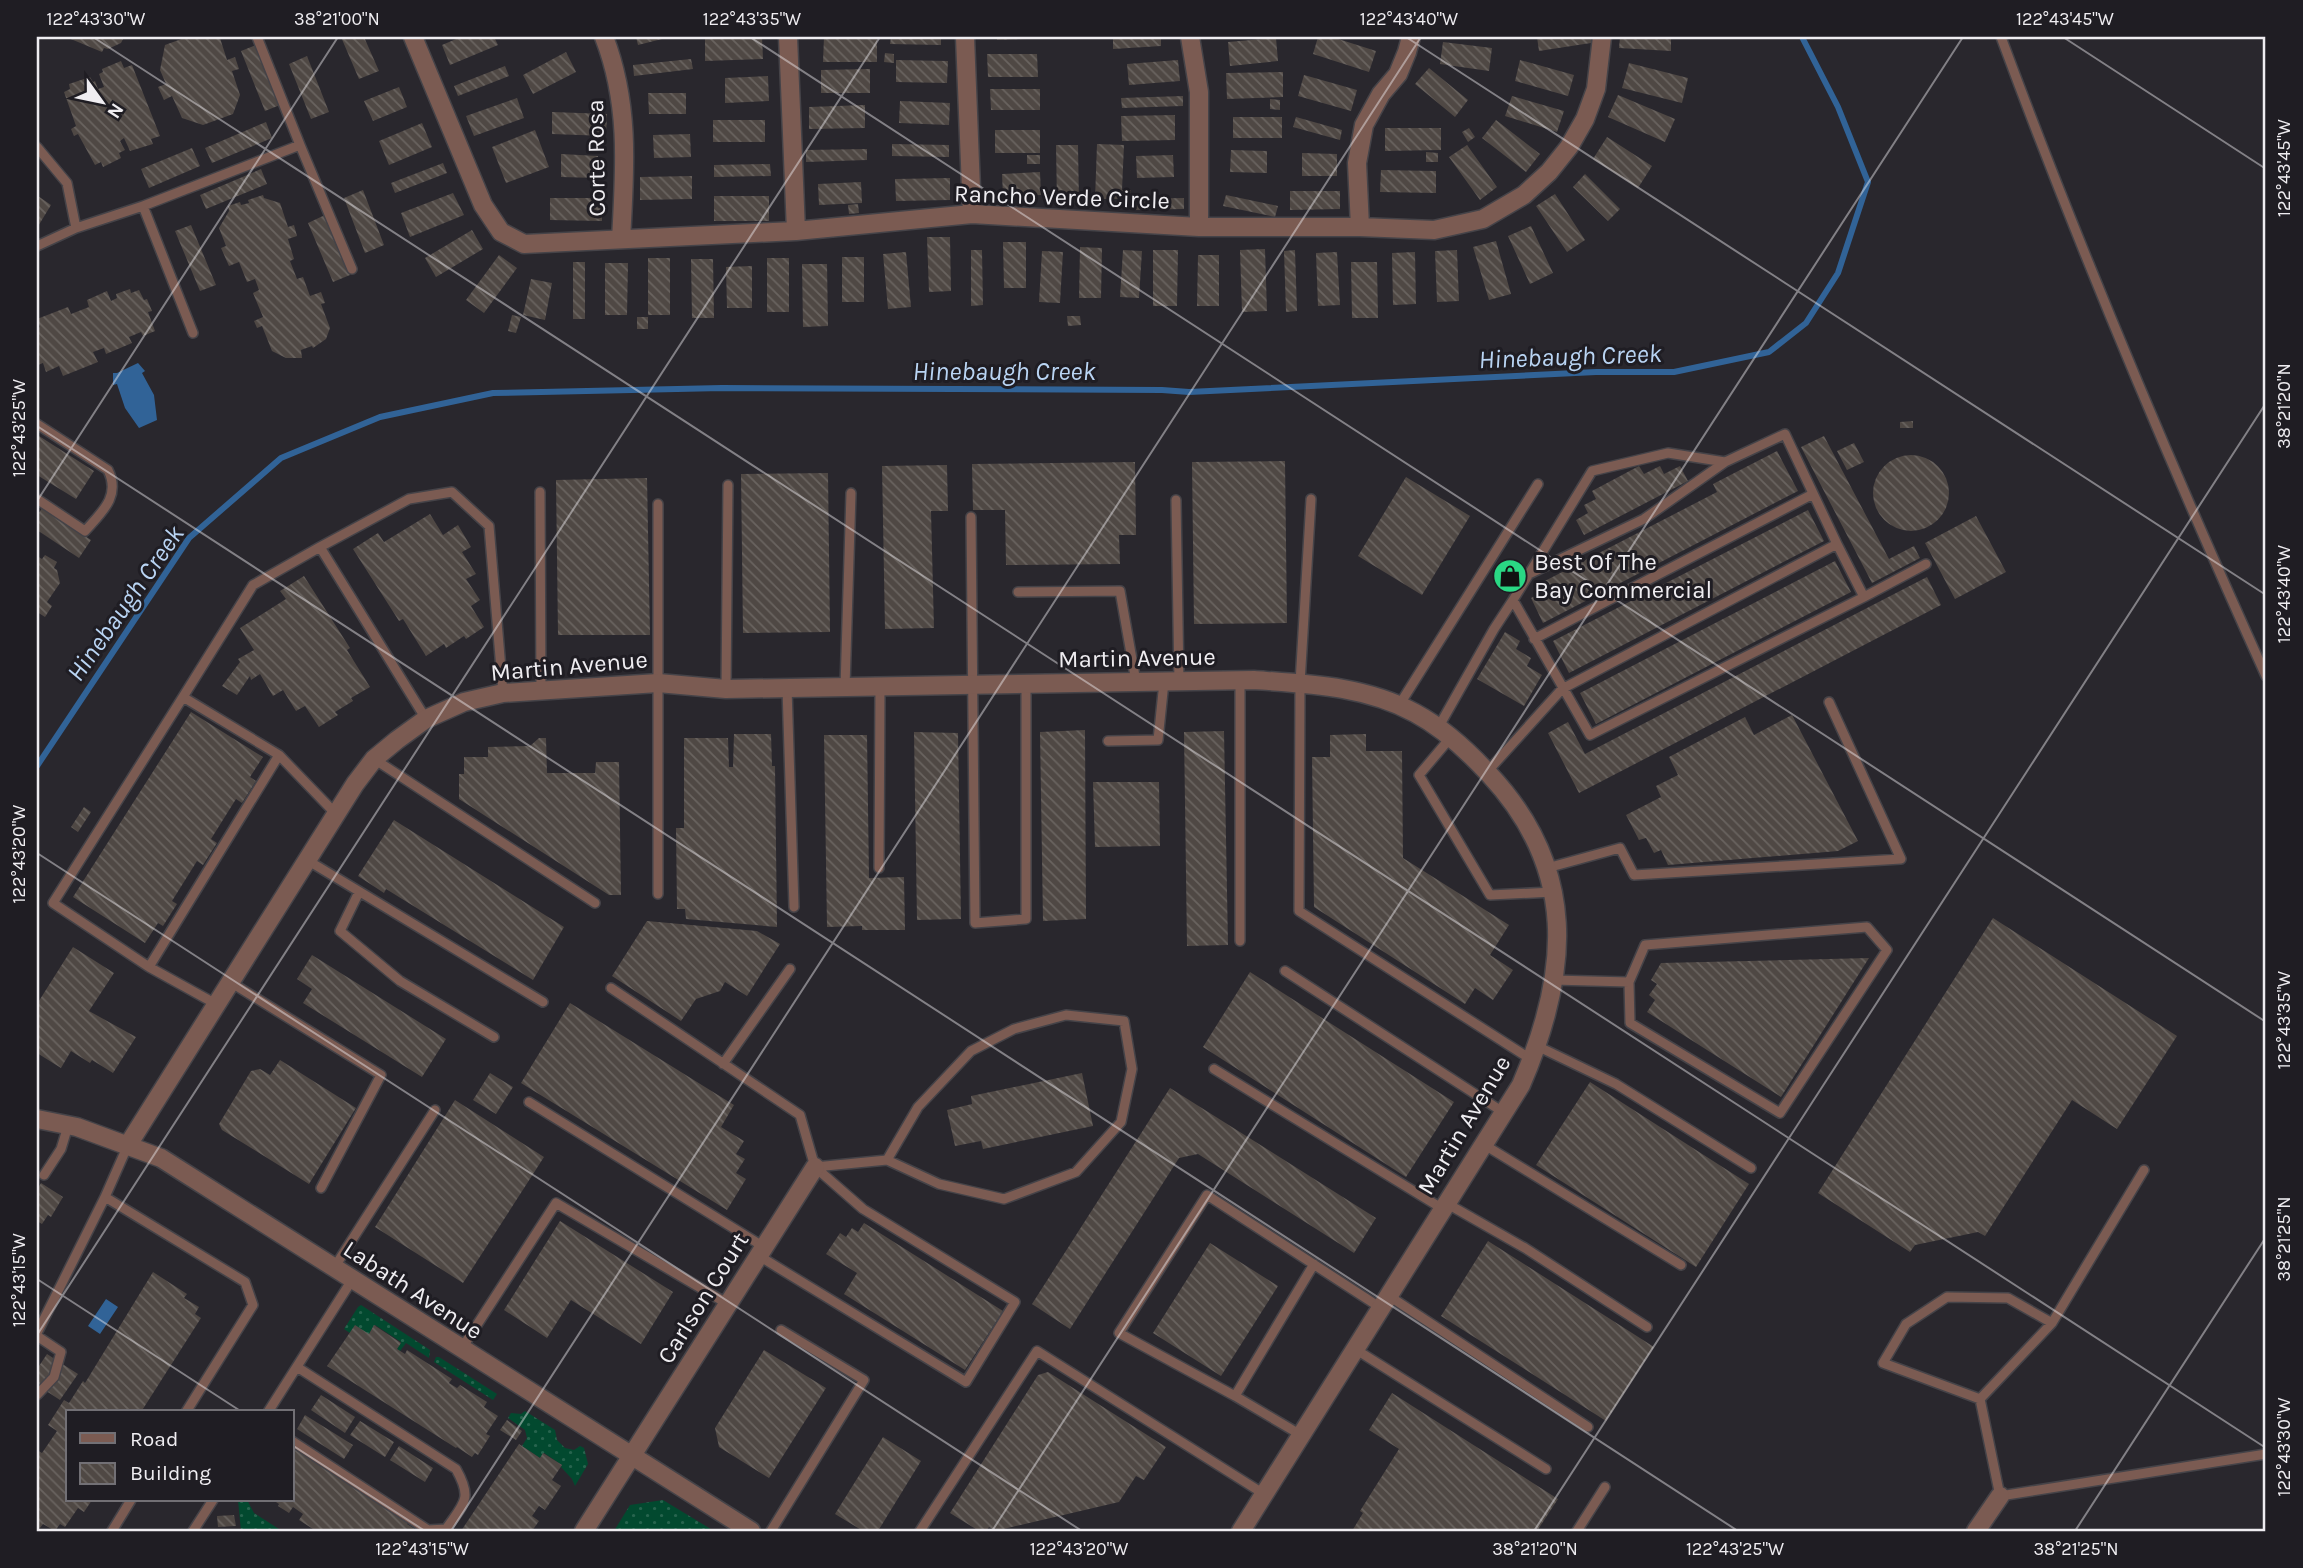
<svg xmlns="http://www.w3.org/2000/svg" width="2303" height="1568" font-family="Karla,sans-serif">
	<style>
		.grass { fill: url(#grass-dots) }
		.water { fill: #316397 }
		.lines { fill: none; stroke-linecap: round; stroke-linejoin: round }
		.stream { stroke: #316397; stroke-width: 6 }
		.building { fill: url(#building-back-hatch) }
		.service-casing { stroke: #454348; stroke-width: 12 }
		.minor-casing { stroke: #454348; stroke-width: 21 }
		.service { stroke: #7b5b52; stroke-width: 9 }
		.minor { stroke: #7b5b52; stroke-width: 18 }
		.ticks { fill: none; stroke: #efedf1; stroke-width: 2; stroke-opacity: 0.45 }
		.labels { text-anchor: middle; stroke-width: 6; stroke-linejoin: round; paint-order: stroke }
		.street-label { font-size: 24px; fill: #efedf1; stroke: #1f1d23 }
		.poi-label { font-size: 24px; fill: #efedf1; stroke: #1f1d23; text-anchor: start }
		.water-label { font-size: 26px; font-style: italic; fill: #b9d4f3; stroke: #1f1d23 }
		.neatline { fill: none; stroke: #efedf1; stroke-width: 2.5 }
		.ticks-label { font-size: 18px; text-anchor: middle; fill: #efedf1 }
	</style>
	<defs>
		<pattern id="grass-dots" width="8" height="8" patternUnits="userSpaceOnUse" patternTransform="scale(1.75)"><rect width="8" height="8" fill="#02492f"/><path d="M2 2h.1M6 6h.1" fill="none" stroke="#27644e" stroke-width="1.8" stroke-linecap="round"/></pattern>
		<pattern id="building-back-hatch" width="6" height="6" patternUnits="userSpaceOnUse" patternTransform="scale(1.75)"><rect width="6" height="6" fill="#4f4844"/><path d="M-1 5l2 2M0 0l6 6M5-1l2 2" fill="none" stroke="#69635f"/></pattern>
	</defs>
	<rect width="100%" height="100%" fill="#29272d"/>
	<path class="grass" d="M361,1305l69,45 -1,8 -23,-15 -6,8 -3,-2 4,-7 -26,-17 -6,9 -19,-1 -6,-4 14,-22z
		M436,1357h3l58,37 -4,6 -59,-38z
		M525,1411l30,19 2,10 8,8 9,2 6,-4 4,2 4,16 -13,22 -3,-7 -11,-12 1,-2 -18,-12 -4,5 -18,-12 5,-8 -2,-8 -17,-12 3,-5 10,1z
		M238,1500h9l7,13 28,18h-41z
		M663,1500l51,31h-100l16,-26z"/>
	<path class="water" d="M138,363l7,8 -3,2 12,22 3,25 -18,8 -14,-20 -8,-24 -4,1v-12h4z
		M106,1299l12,8 -18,27 -12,-8z"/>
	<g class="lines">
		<path class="stream" d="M37,766l152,-228 92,-80 99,-41 113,-24 229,-5 440,2 27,2 407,-20h78l95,-20 37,-29 32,-50 30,-91 -30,-75 -36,-70"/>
	</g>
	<path class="building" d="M66,37h58l-3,6 -13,6 -4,-1 -2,4z
		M187,37l33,1 7,22 8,-3 4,12 -7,2 8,24 -7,19 -30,11 -21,-7 -10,-22 -8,4 -6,-13 8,-3 -6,-14 5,-25z
		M341,37h23l15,34 -20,8z
		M461,37h33l4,8 -48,20 -8,-20z
		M636,37h30v1l-28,7z
		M762,37l1,22 -58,2v-23z
		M824,37h53v25h-54z
		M891,37h50v8l-51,-1z
		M997,37h30v2l-30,1z
		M1113,37h48v9l-48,3z
		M1318,37h14l44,14 -7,21 -56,-18z
		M1537,37h54v6l-52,8z
		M1620,37h51v14l-52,-3z
		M1276,38l2,23 -48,5 -2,-24z
		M1443,42l49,6 -3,23 -49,-7z
		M256,45l24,60 -15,6 -24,-60z
		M566,52l10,20 -43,22 -10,-19z
		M885,53l9,1v9l-10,-1z
		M987,54h50l1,23h-50z
		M307,56l22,56 -18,7 -22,-55z
		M691,59l2,10 -59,7 -1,-11z
		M896,60l52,1 -1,22 -51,-1z
		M1178,60l2,21 -51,4 -2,-21z
		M1520,60l54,15 -6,21 -53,-15z
		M121,61l3,7 8,-3 28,71 -9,3 2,5 -23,7 -6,-13 -4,3 5,9 -6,3 2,5 -18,9 -2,-5 -6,3 -17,-31 -4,2 -3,-7 5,-3 -12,-34 6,-3 -1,-5 21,-7 3,5 2,-1 3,8 6,-2 -5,-13 4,-2 -1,-3z
		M1629,63l59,15 -6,25 -60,-15z
		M505,66l4,10 -51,20 -4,-10z
		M1429,68l39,32 -13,17 -40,-33z
		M870,69v24h-49v-23z
		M1283,72v25l-56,2 -1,-26z
		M1304,75l53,15 -6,21 -53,-15z
		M768,76l1,25 -44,2v-25z
		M399,87l8,20 -34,14 -9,-20z
		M990,89h50v21h-49z
		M648,93h38v21h-37z
		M1618,95l57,24 -10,23 -57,-25z
		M1183,96v10l-61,2 -1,-10z
		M1512,96l52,15 -7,21 -52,-16z
		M517,98l7,20 -50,18 -8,-20z
		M1270,99l10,1v10l-10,-1z
		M900,101l50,2 -1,22 -50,-2z
		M865,105v23l-56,1v-22z
		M552,112l55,2 -1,22 -54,-2z
		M1175,115v25l-53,1 -1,-25z
		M1233,117h49v21h-49z
		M1296,117l46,13 -2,10 -47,-13z
		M713,120h52v22h-52z
		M1496,120l44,34 -14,18 -44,-34z
		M266,122l6,16 -60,25 -7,-15z
		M422,123l10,24 -43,18 -10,-24z
		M1385,128h56v22l-56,1z
		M1469,128l6,9 -7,5 -6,-10z
		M535,130l14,37 -43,16 -14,-36z
		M995,130h45v23h-45z
		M690,134l1,23 -37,1 -1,-23z
		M1607,137l45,29 -14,22 -45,-29z
		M892,144l57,1v12l-57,-1z
		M1097,144l27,1 -2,45h9v9h-36z
		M1056,145h22l1,57 -22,1z
		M1467,145l30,42 -17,13 -31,-43z
		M192,148l8,18 -51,22 -8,-19z
		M867,149v11l-61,2v-12z
		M1231,150l36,1v22l-37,-1z
		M1426,152l12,1v9h-12z
		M1302,153l35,1v22h-35z
		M561,154l37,2 -1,22 -36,-1z
		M1027,155h13v9h-13z
		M1173,155l1,22 -37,1 -1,-22z
		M443,163l4,10 -52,20 -4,-10z
		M770,164l1,12 -57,1v-12z
		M261,169l6,15 -61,25 -6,-14z
		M1381,170l55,1v22l-56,-1z
		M1040,172l1,23 -38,1 -1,-22z
		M1585,174l35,35 -12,12 -35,-34z
		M692,176v23l-52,1v-23z
		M950,178v22l-54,1 -1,-22z
		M861,182l1,21 -43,2 -1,-21z
		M363,190l21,55 -19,8 -21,-55z
		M1290,191h50v18l-50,1z
		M453,193l11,22 -54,22 -9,-24z
		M1555,194l30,46 -18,12 -31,-46z
		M263,195l1,3 16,5 8,24 6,-2 3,11 -9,3 6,20 -4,2 7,18 6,-2 7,19 11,-4 4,11 -4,1 9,24 -4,11 -13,9 -1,-2 -11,4 1,8h-16l-14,-7 -10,-25 -5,2 -3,-7 9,-4 -10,-24 6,-3 -4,-11 -8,3 -8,-20 -10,4 -8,-18 5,-2 -7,-18 10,-17 -1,-5 12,-4 1,3 8,-2 -1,-3z
		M1226,195l52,11 -3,11 -52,-11z
		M38,196l13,9 -14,23v-30z
		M714,196h55v25h-55z
		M550,198h52v23l-52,-1z
		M1184,198v11l-51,1 -1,-11z
		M858,204l1,9 -10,1 -1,-9z
		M325,215l25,60 -17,7 -25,-59z
		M191,225l25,60 -16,6 -25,-60z
		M1531,226l22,47 -23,11 -22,-48z
		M472,230l11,19 -47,28 -11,-19z
		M927,237h23l1,54 -22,1z
		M1496,241l15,53 -22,6 -16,-53z
		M1003,242h23v46h-22z
		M1080,247l22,1 -1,50h-22z
		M1265,249l2,62 -25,1 -2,-62z
		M971,250h11l1,55 -12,1z
		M1123,250l19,1 -3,47 -19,-1z
		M1153,250h25l-1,56h-24z
		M1295,250l2,61 -11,1 -2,-61z
		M1457,250l2,51 -22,1 -2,-51z
		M1042,251l21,1 -3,51 -21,-1z
		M906,252l5,55 -23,2 -5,-55z
		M1337,252l3,53 -22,1 -2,-53z
		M1415,252l1,52 -23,1 -1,-52z
		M499,255l18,13 -33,45 -18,-13z
		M1198,255h21v51h-22z
		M842,257h22v45h-22z
		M648,258h22v57h-22z
		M767,258h22v54h-22z
		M691,259h22l1,59h-22z
		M573,262h12v57h-12z
		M1351,262h26l1,56h-26z
		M605,263h23l-1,52h-22z
		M802,264h25l1,62 -25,1z
		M752,266v42h-25l-1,-41z
		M531,279l21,4 -7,37 -22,-5z
		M130,289l1,4 8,-3 5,10 3,-1 5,12 -4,1 7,19 -12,5 -2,-4 -12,5 3,6 -26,11 -2,-6 -11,4 5,10 -35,14 -4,-10 -13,6 -3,-9 -5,2 -1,-36 3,-2 -3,-8 31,-12 3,7 18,-7 -2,-7 20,-9 4,10 6,-3 -1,-4z
		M512,315l9,2 -5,16 -8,-2z
		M1067,316h13l1,9 -13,1z
		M637,317h11v12h-11z
		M1913,421v7h-13v-6z
		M39,436l55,35 -18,28 -39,-24v-35z
		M1824,436l65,123 25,-13 6,12 -48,25 -71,-136z
		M1854,443l10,19 -17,8 -10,-19z
		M1777,451l21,40 -255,132 -12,-25 12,-6 -4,-8 178,-92 -4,-8z
		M1873 493a38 38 0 1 1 76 0a38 38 0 1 1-76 0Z
		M1285,461l2,162 -93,1 -2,-162z
		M1135,462l1,73h-17l1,29 -114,1 -1,-55h-32l-1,-46z
		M947,465l1,46h-17l3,117 -49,1 -3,-163z
		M1639,466l5,8 16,-8 4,8 16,-8 8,15 -104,54 -8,-15 12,-7 -4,-8 12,-6 -4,-8z
		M828,473l2,159 -87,1 -2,-159z
		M1406,477l64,39 -48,79 -64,-39z
		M647,478l3,157h-92l-2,-155z
		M42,508l49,32 -12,18 -42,-28v-14z
		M1808,510l16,31 -255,132 -16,-32z
		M430,514l13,21 15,-10 13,22 -9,5 14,22 -10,5 14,21 -9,6 13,21 -18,12 -2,-3 -18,12 -2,-4 -18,12 -23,-37 -4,2 -46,-72 25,-16 6,9z
		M1976,516l30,56 -51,27 -30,-56z
		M45,555l12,7 -3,6 3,2 3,13 -13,19 5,4 -7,11 -8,-5v-56l5,3z
		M1835,561l16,31 -255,132 -16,-31z
		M304,576l46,72 -3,2 23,37 -19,11 2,3 -18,11 3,3 -19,12 -14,-21 -9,5 -13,-21 -10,6 -13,-22 -9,6 -1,-4 -13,19 -15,-9 18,-24 -2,-3 16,-9 -14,-22 46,-29 -6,-8z
		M1927,577l14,28 -362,188 -31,-60 20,-11 17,32z
		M1505,632l15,9 -4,8 15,9 -4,8 15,9 -18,31 -47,-27z
		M191,712l72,45 -13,20 6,4 -14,22 -6,-4 -25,40 6,4 -14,22 -6,-4 -25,40 5,3 -14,22 -5,-3 -13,20 -72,-46z
		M1792,715l66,126 -20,10 -170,14 -7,-15 -7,3 -8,-15 -7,2 -13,-25 35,-18 -5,-11 22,-11 -9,-18 76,-40 9,18z
		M1085,730l1,189 -43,2 -3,-189z
		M1224,731l4,214 -41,1 -3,-214z
		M914,732l44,1 3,186 -44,1z
		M734,734h37l1,32h3l2,161 -91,-8 -1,-10h-8l-1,-81h8v-90h44l1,29h4z
		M1366,734v17h36l1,107 106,67 -19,30 23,15 -20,30 -18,-12 -10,16 -151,-97 -2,-150h18v-22z
		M824,735h43l2,143 35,-1 1,53h-43v-4l-35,1z
		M539,738h7l1,35h48l1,-11h23l2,133h-12l-150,-96v-25h5v-17h24v-10l42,-1z
		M1093,782h66l1,64 -65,1z
		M84,807l7,5 -13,20 -7,-5z
		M394,820l170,107 -31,53 -147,-91 -2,4 -26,-17z
		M1993,918l184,118 -60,93 -45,-29 -87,136 -7,-4 -63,13 -5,7 -92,-59z
		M647,921l110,10 23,13 -33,52 -22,-14 -5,9 -24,8 -15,22 -69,-45z
		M73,947l41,26 -25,38 47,26 -23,36 -21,-13 -2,3 -19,-12 -10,17 -24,-15v-49z
		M312,955l134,84 -24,38 -119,-74 9,-14 -15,-10z
		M1869,958l-88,139 -134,-85 8,-12 -6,-5 8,-11 -6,-4 10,-17z
		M1250,972l204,130 -48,75 -203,-130z
		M570,1003l164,102 -13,22 23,14 -8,13 9,5 -9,14 10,6 -19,31 -206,-127z
		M280,1060l76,48 -47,76 -87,-54 -3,-6 32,-53 9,-2 10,6z
		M490,1073l23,14 -17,27 -23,-14z
		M1082,1073l11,53 -110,23 -2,-8 -26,5 -8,-36 25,-6 -1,-8z
		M1590,1082l159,102 -53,83 -160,-102z
		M1170,1088l206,130 -22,35 -156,-99 -19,4 -109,171 -38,-25z
		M455,1100l89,57 -81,126 -88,-56z
		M41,1183l22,14 -12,20 -3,-2 -6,9 -5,-3v-31z
		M560,1221l113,71 -32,52 -70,-44 -24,38 -43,-28z
		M864,1223l139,88 -38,59 -121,-76 13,-21 -31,-19 14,-21 6,4 6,-9 6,4z
		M1488,1241l166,106 -48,74 -165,-105z
		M1210,1243l68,43 -57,90 -68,-43z
		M153,1272l34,22 -3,4 15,9 -4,7 6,4 -60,94h-73v88h24l-8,12 -6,-4 -13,19 -5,-3 -5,7 -12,-7 -3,4 -3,-2v-76l5,3 15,-22 -9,-6 16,-25 5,3 14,-22 2,2z
		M355,1325l14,9 5,-9 27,18 -4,6 8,5 2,-4 45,29 -3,4 8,5 3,-3 27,17 -3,5 14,9 -12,18 4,2 -12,19 -3,-2 -3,4 -15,-10 -1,1 -129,-82z
		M764,1350l62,38 -57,90 -50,-31 -4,-19z
		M47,1354l31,20 -18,26 -23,-15v-16z
		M1048,1372l118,75 -22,33 -8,-4 -17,26 -124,29 -6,-4 -3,4h-7l-29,-18 88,-138z
		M1392,1393l166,106 -21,32h-185l11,-18 -3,-2 39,-62 -30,-19z
		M321,1395l34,22 -10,16 -34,-23z
		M305,1415l48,30 -9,14 -47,-30z
		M507,1420l15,11 -6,9 -16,-10z
		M360,1421l34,21 -9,15 -35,-22z
		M883,1437l38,24 -43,70h-15l-28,-17z
		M519,1444l21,14 3,-5 19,12 -10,15 9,6 -16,24 -6,-4 -7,10 7,5 -7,10h-71z
		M399,1446l34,22 -8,14 -35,-22z
		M294,1447l45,29 -1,1 26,17 1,-2 15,9 -2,2 31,17 -2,4 11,7h-102l-17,-11 4,-6 -10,-7 -4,6 -11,-7 1,-2 -6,-4h19v-49z
		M234,1515l2,11 -18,1 -1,-11z"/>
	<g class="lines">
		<g class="service-casing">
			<path id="service" d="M2001,37c80,216 170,429 265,639
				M300,145l52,124
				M37,147l30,36 9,45 -39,18
				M143,206l50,127
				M76,228l67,-22 157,-61 -43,-108
				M37,424l71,46c13,26 -6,42 -23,61l-48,-32
				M540,492l1,198
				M1311,499l-11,184 -1,228 233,149
				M1176,500l3,182
				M658,504v390
				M971,517l4,406 51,-4v-235
				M320,547l89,-48 43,-7 37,34 14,167
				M1527,575l117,-56 81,-57
				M1018,592l102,-1 16,91
				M1864,597l62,-33
				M1534,639l279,-145
				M1240,680v261
				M845,687l6,-194
				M787,688l7,219
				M726,689l2,-204
				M1398,707l140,-223
				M1438,728l56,-99 19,-29
				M1451,737l-32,38 71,120 63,-3
				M1108,741l50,-1 6,-58
				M374,759l221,144
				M1487,772l75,-83 275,-145 27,53 -274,138 -77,-135 79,-129 76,-18 57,9 60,-28 52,110
				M336,814l-57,-59 -96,-58 70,-112 67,-38 106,172
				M307,860l236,142
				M879,868l1,-181
				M1547,868l73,-20 14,27 267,-16 -72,-157
				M359,892l-19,39 60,50 94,56
				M149,967l-96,-64 130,-206
				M1285,971l218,141
				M1553,980l76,2 1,41 150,90 107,-163 -20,-23 -222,18 -16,37
				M230,982l151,93 -60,113
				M611,988l189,127 15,52 48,42 152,93 -49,80 -207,-126
				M216,1004l-67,-37 130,-212
				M1537,1046l79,38 135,84
				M723,1064l67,-95
				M1214,1069l229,140
				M529,1102l235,145
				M1483,1144l198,121
				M815,1167l72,-7 52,24 65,15 72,-27 45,-50 11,-53 -8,-48 -58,-6 -52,14 -43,22 -53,56 -31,53
				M2144,1170l-92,153 -72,76 20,97 266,-42
				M44,1175l17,-26 7,-23
				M105,1197l140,85 8,23 -67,107
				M1446,1203l79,45 122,79
				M1314,1264l-79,132 -116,-63 88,-138 174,113
				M334,1268l101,-158
				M1389,1296l199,131
				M37,1333l68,-136 23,-52
				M37,1336l24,16 -7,25 -17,18
				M462,1348l94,-145 172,101
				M1355,1349l191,120
				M1235,1396l66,39
				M1980,1399l-97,-36 23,-39 41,-27 61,1 44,25
				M268,1412l84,-132
				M292,1441l136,89 18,-1c18,-26 27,-30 10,-60l-159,-102
				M112,1531l19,-31
				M193,1531l20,-31
				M771,1531l93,-151 -83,-50
				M920,1531l117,-180 227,143
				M1577,1531l28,-44"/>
		</g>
		<g class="minor-casing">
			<path id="minor" d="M413,37l70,168 18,27 23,12 272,-13 176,-17 227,13h161l74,3 49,-11 41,-24 25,-23 20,-25 16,-28 11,-30 6,-52
				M604,37c26,67 21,132 17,202
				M788,37l8,194
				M965,37l7,177
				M1190,37l9,55v135
				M1360,227l-3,-64 7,-38 17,-31 17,-20 9,-22 4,-15
				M37,1119l40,8 84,31 590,373
				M128,1145l227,-361 19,-25 23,-19 29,-21 38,-17 39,-9 155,-10 68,6 528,-9c55,4 111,6 161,33 28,15 52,37 74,61 89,95 81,198 32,311l-280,446
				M584,1531l231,-364
				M1976,1531l24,-35"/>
		</g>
		<use href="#service" class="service"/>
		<use href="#minor" class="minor"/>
	</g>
	<path class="ticks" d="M93,37l2173,1411M750,37l1516,985M1406,37l860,558M2063,37l203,132M37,426l1701,1105M37,501l301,-464M37,853l1045,678M37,1279l205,133M37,1335l843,-1298M292,1445l133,86M451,1531l970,-1494M992,1531l971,-1494M1534,1531l732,-1128M2075,1531l191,-294"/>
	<defs>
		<g id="shop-disc" transform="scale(1.75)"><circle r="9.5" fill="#2ad884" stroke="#1f1d23"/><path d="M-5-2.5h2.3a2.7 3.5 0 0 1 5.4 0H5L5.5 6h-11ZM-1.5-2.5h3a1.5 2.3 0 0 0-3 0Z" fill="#111"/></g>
	</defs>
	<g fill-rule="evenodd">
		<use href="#shop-disc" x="1510" y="576"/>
	</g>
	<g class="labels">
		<g class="street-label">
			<text transform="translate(596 158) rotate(-91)" y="8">Corte Rosa</text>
			<text transform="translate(1062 197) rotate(2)" y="8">Rancho Verde Circle</text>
			<text transform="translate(1137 658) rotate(-1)" y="8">Martin Avenue</text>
			<text transform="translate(569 666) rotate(-5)" y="8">Martin Avenue</text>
			<text transform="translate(1464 1125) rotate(-59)" y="8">Martin Avenue</text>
			<text transform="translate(413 1290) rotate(33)" y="8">Labath Avenue</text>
			<text transform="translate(703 1298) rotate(-58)" y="8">Carlson Court</text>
		</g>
		<g class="poi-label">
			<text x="1534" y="570">Best Of The<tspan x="1534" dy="28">Bay Commercial</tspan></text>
		</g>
		<g class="water-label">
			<text transform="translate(1570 356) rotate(-2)" y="9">Hinebaugh Creek</text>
			<text x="1004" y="380">Hinebaugh Creek</text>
			<text transform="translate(125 603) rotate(-55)" y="9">Hinebaugh Creek</text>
		</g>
	</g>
	<rect width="2303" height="1568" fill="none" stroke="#1f1d23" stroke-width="77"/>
	<rect x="66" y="1410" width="228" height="91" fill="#1f1d23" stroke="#727075" stroke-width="2"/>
	<rect x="80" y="1433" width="35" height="10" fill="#7b5b52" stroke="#727075" stroke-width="2"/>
	<text x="130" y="1446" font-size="21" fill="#efedf1">Road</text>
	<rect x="80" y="1463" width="35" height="21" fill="url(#building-back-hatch)" stroke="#727075" stroke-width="2"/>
	<text x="130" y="1480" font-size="21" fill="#efedf1">Building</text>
	<g transform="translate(102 102) rotate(123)" stroke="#1f1d23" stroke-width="5" paint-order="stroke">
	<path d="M0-5L12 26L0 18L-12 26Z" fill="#efedf1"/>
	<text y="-10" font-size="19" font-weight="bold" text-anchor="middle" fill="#efedf1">N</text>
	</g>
	<rect x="38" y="38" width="2226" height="1492" class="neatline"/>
	<g class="ticks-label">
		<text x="96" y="25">122°43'30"W</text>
		<text x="337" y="25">38°21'00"N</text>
		<text x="752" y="25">122°43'35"W</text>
		<text x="1409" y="25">122°43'40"W</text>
		<text x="2065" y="25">122°43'45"W</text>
		<text transform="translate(2284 168) rotate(-90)" y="6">122°43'45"W</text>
		<text transform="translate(2284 406) rotate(-90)" y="6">38°21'20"N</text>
		<text transform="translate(19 428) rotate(-90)" y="6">122°43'25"W</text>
		<text transform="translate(2284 594) rotate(-90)" y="6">122°43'40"W</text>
		<text transform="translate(19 854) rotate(-90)" y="6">122°43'20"W</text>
		<text transform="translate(2284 1020) rotate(-90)" y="6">122°43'35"W</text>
		<text transform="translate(2284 1239) rotate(-90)" y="6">38°21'25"N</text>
		<text transform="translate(19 1280) rotate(-90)" y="6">122°43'15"W</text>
		<text transform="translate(2284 1447) rotate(-90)" y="6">122°43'30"W</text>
		<text x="422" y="1555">122°43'15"W</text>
		<text x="1079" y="1555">122°43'20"W</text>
		<text x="1535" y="1555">38°21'20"N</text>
		<text x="1735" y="1555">122°43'25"W</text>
		<text x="2076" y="1555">38°21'25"N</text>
	</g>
</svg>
